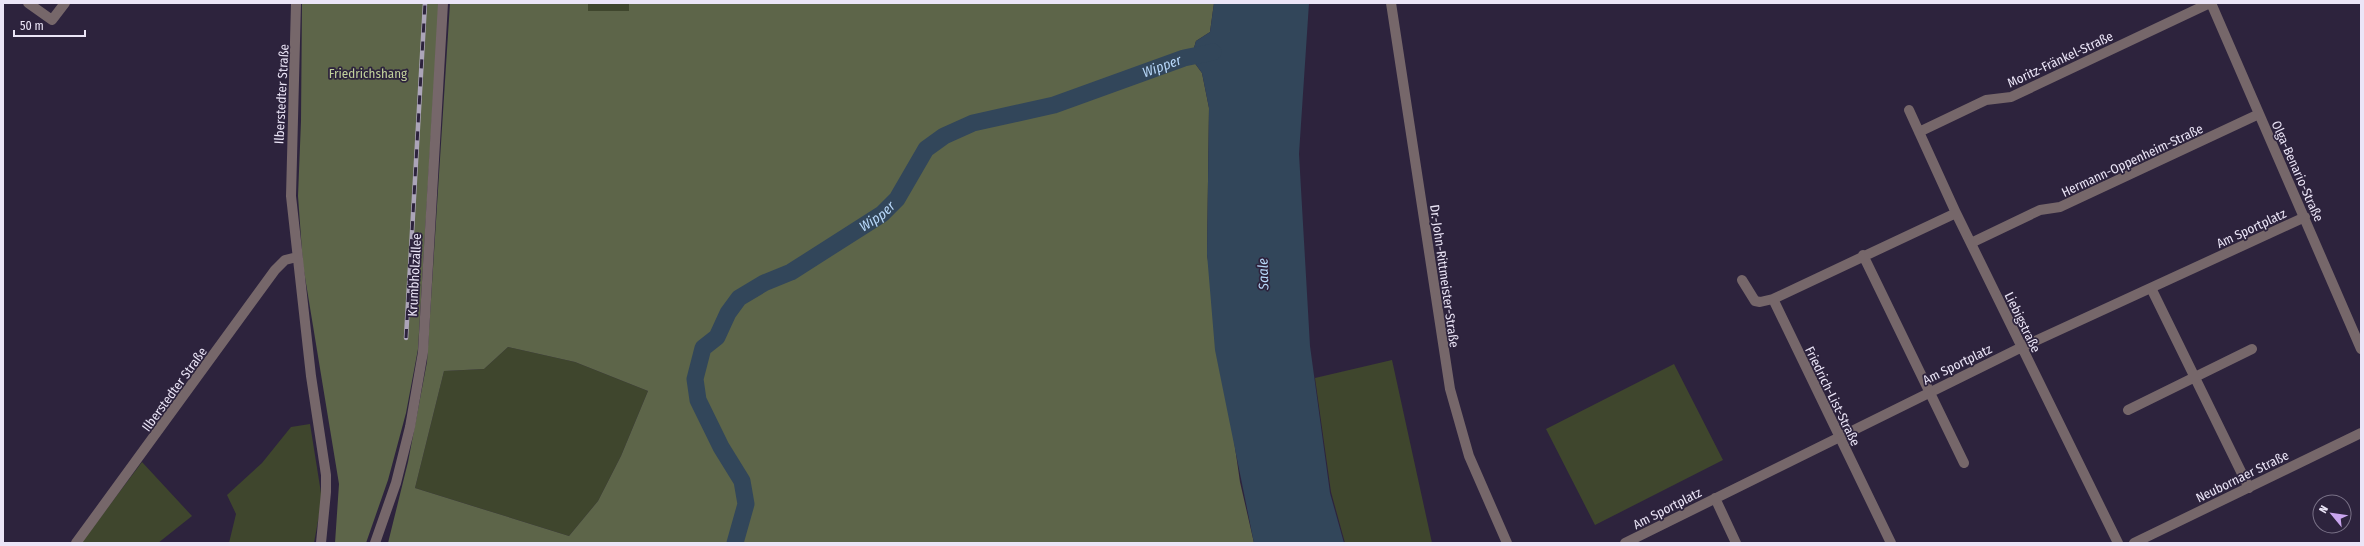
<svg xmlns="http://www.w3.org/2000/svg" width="2364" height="546" font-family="'Fira Sans Condensed',sans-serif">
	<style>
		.green { fill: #3f462d }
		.forest { fill: #5d6549; fill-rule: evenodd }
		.water { fill: #32465a }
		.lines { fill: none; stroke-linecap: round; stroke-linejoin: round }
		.river { stroke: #32465a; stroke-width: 17 }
		.minor { stroke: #76676a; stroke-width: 10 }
		.rail-casing { stroke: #aca5b9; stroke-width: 4.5 }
		.rail { stroke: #2d233d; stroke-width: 3; stroke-dasharray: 9; stroke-linecap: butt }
		.labels { text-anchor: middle; stroke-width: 3.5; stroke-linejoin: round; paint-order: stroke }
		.street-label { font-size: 13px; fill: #ebe5f7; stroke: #2d233d }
		.park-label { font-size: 13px; fill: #c1d09b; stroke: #2d233d }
		.water-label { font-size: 14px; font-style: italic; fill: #b7d7f9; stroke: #2d233d }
	</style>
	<rect width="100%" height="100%" fill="#2d233d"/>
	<path class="green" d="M588,3h41v8h-41z
		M508,347l67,15 73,29 -27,65 -23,45 -29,35 -154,-48 29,-117 40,-2z
		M1392,360l40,183h-87l-14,-51 -16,-114z
		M1674,364l49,96 -128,65 -49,-96z
		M310,424l12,75 -8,44h-85l7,-29 -9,-19 35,-32 29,-36z
		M142,462l50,54 -34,27h-77z"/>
	<path class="forest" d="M302,3h137l-21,346 -12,64 -18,67 -22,63h-31l4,-59 -36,-219 -5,-69 3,-75z
		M450,3h138v8h41v-8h585l-4,29 -14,9 -5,17 11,15 7,35 -2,146 33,228 14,61h-866l20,-81 19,-100zM508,347l67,15 73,29 -27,65 -23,45 -29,35 -154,-48 29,-117 40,-2z"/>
	<path class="water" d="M1214,3h95l-10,151 11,192 20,147 14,50h-90l-39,-193 -8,-96 2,-146 -7,-35 -11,-15 5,-17 14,-9z"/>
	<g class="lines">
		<path class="river" id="s1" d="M735,543l11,-39 -4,-23 -21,-34 -23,-47 -3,-21 8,-31 14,-11 11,-24 11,-15 25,-15 27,-11 91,-58 15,-15 29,-50 18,-13 29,-13 81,-18 130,-47 29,-6"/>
		<path class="minor" d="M28,3l24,17 13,-17
			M296,3l-5,193 20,180 15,99v17l-5,51
			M1391,3l59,386 19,67 38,87
			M2211,3l150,346
			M1909,110l47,103 162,330
			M1919,132l67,-32 25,-3 199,-94
			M1971,243l69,-33 20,-3 199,-93
			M1863,255l101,208
			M1742,280l13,21 5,1 13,-3 118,244
			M2151,288l98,200
			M1773,299l183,-86
			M2128,410l124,-61
			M1715,498l21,45
			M76,543l199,-273 10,-10 12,-3
			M375,543l21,-60 14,-56 13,-75 20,-349
			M1625,543l397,-196 283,-130
			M2134,543l227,-110"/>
		<g class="rail-casing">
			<path id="rail" d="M406,338l19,-335"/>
		</g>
		<use href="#rail" class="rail"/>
	</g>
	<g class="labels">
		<g class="street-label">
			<text transform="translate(2060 59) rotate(-25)" y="5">Moritz-Fränkel-Straße</text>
			<text transform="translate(281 94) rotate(-87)" y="5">Ilberstedter Straße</text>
			<text transform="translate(2132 160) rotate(-25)" y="5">Hermann-Oppenheim-Straße</text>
			<text transform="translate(2298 171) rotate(66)" y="5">Olga-Benario-Straße</text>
			<text transform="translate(2251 228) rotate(-25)" y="5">Am Sportplatz</text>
			<text transform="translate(414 275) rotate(-87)" y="5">Krumbholzallee</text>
			<text transform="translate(1445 276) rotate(82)" y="5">Dr.-John-Rittmeister-Straße</text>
			<text transform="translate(2023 322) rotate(64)" y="5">Liebigstraße</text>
			<text transform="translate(1957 364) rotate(-26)" y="5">Am Sportplatz</text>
			<text transform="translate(174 389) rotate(-54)" y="5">Ilberstedter Straße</text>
			<text transform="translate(1833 396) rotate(64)" y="5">Friedrich-List-Straße</text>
			<text transform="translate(2242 476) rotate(-26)" y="5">Neubornaer Straße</text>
			<text transform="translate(1667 508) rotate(-27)" y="5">Am Sportplatz</text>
		</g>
		<g class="park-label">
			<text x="368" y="78">Friedrichshang</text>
		</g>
		<g class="water-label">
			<text dy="5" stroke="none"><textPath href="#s1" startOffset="769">Wipper</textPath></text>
			<text dy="5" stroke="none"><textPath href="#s1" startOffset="433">Wipper</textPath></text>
			<text transform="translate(1263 274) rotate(-92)" y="5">Saale</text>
		</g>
	</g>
	<rect width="2364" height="546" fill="none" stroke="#ebe5f7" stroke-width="8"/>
	<g transform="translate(2332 514) rotate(299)"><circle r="19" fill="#2d233d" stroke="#797187"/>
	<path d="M0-3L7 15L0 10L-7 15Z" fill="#c9a5ee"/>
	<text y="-6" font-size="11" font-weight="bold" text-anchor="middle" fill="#ebe5f7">N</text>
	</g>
	<path d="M14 30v6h71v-6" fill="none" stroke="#ebe5f7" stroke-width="2"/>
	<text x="20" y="30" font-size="12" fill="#ebe5f7" stroke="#2d233d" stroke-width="3" paint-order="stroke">50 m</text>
</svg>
